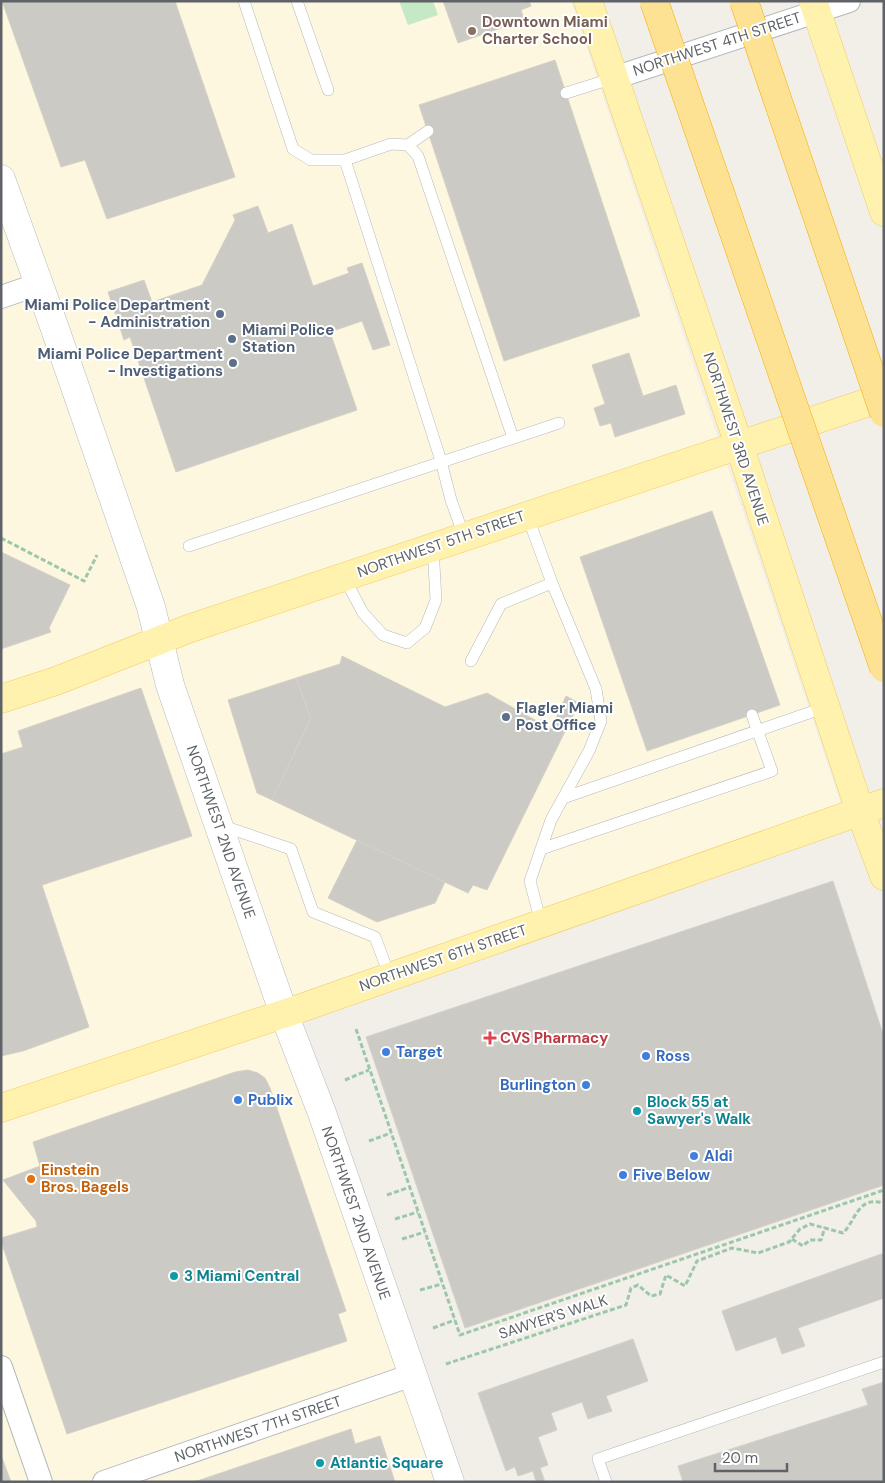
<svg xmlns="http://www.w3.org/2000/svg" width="885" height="1483" font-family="'DM Sans',sans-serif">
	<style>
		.commercial { fill: #fef7e0 }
		.green { fill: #c5e8c5 }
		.building { fill: #cccac5; stroke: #d6d1c6 }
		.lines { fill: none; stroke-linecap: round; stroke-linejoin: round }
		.lane-casing { stroke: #b5b8bc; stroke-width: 12 }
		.street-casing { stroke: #b5b8bc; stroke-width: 24 }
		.secondary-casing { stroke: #b6babf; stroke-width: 29 }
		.primary-casing { stroke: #f2c960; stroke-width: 29 }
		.path { stroke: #9cc7a9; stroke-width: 3; stroke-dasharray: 5 2.5; stroke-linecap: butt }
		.lane { stroke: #fff; stroke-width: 11 }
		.street { stroke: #fff; stroke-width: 22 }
		.secondary { stroke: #fff; stroke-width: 28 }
		.primary { stroke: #fff2af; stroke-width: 28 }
		.highway-bridge-casing { stroke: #f9ab00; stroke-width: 29; stroke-linecap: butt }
		.highway-bridge { stroke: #fde293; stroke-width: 28 }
		.education-dot { fill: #8d6e63; stroke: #fff; stroke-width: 2 }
		.service-dot { fill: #5c6f8a; stroke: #fff; stroke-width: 2 }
		.health-dot { fill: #e0444e; stroke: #fff; stroke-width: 2 }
		.shop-dot { fill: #3f7fe0; stroke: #fff; stroke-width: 2 }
		.culture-dot { fill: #0f9aa8; stroke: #fff; stroke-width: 2 }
		.food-dot { fill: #e8710a; stroke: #fff; stroke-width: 2 }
		.labels { text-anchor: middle; stroke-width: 4; stroke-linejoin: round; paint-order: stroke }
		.education-label { font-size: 15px; font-weight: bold; fill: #785e54; stroke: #fff; text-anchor: start }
		.street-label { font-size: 15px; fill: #5f6368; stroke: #fff }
		.service-label { font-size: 15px; font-weight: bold; fill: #4e5e75; stroke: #fff; text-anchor: end }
		.health-label { font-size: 15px; font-weight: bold; fill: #be3a42; stroke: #fff; text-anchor: start }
		.shop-label { font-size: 15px; font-weight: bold; fill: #366cbe; stroke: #fff; text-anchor: start }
		.culture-label { font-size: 15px; font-weight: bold; fill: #0d838f; stroke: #fff; text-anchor: start }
		.food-label { font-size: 15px; font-weight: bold; fill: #c56008; stroke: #fff; text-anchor: start }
	</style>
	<rect width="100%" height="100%" fill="#f1efe8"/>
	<path class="commercial" d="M1,1h570l270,803 -550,192 148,486h-438z"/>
	<path class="green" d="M399,1h34l5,14 -30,10z"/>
	<path class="building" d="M2,1h173l60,176 -128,42 -22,-59 -24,7z
		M443,1h86l2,5 -10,4 3,10 -66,23z
		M555,60l85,256 -136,45 -85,-256z
		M258,206l10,27 24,-9 21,62 36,-13 -2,-5 15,-5 28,82 -17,5 -11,-29 -32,11 27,78 -181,62 -46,-135 -6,3 -16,-48 36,-12 8,22 50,-17 33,-65 -2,-5z
		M629,353l14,43 33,-11 9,29 -70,23 -4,-14 -11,3 -6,-18 11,-4 -13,-39z
		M712,511l68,194 -133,46 -67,-194z
		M1,552l69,33 -21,43 2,4 -50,17z
		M342,656l103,51 42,-14 64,36 15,-33 13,7 -92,187 -14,-5 -5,8 -196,-93 39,-82 -15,-40 44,-14z
		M296,678l15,40 -39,82 -15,-7 -29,-93z
		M141,688l51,148 -150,49 47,142 -66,24 -22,5v-302l22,-7 -5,-16z
		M357,840l88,42 -10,21 -58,19 -49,-24z
		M833,881l51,156v148l-419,143 -99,-291z
		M248,1070l10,3 7,5 5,10 76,223 -8,3 9,27 -280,93 -66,-193v-3l36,-11 -1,-6 -33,-41 37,-14 -7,-24 202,-70z
		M884,1253v45l-86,30 7,18 -23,8 -6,-17 -40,14 -14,-40z
		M633,1339l15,42 -42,15 6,15 -24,8 -6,-17 -31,11 6,17 -19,7 10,28 -8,3 5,14h-9l-3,-11 -15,5 -3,-9 -9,4 -28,-78z
		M884,1382v100h-201l-5,-16 190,-61 -6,-16z
		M351,1429l4,15 25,-8 15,46h-201z
		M1,1455l10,27h-10z"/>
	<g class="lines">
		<g class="lane-casing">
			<path id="lane" d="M244,1l49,148 18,11h34
				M297,1l31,89
				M566,93l48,-15
				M408,145l20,-14
				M527,515l25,68
				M464,536l-13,-36 -10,-39 -96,-301 46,-16 17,1 10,11 95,282
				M189,546l370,-123
				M344,577l19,36 20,22 24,8 18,-15 11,-28 -3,-53
				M471,661l30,-57 51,-21 44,106 5,32 -12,30 -38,69 -21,61 11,42
				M563,798l263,-91
				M220,825l71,24 22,63 62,25 15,40
				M541,849l231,-78 -20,-56
				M606,1482l-8,-23 286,-97"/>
		</g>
		<g class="street-casing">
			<path id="street" d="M614,78l235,-77
				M1,297l38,-13
				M1,1367l40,115
				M104,1482l308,-107"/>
		</g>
		<g class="secondary-casing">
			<path id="secondary" d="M1,179l53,147 97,281 19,78 114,329 38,99 128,369"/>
		</g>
		<g class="primary-casing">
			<path id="primary" d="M588,1l151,444 121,366 24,65
				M813,1l71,211
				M1,699l55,-18 132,-52 696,-232
				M1,1108l306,-102 577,-203"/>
		</g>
		<path class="path" d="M1,538l83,43 13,-26
			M356,1029l104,306 424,-145
			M345,1080l24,-10
			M369,1141l22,-8
			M387,1195l23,-8
			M395,1219l23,-7
			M402,1239l23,-7
			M792,1239l11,7 7,-6h11l4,-13
			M420,1290l22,-6
			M433,1328l22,-8
			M446,1364l180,-59 5,-17 7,-3 13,11 9,-2 6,-19 19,11 12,-25 35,-13 26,5 31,-11 11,-13 10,-5 33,9c14,-14 14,-37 41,-30"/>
		<use href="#lane" class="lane"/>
		<use href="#street" class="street"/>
		<use href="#secondary" class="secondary"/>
		<use href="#primary" class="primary"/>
		<g class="highway-bridge-casing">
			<path id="highway-bridge" d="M654,1l230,667
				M744,1l140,412"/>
		</g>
		<use href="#highway-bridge" class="highway-bridge"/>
	</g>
	<circle class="education-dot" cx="472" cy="31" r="5"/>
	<g class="service-dot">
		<circle cx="220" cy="314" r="5"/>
		<circle cx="232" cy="339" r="5"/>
		<circle cx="233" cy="363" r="5"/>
		<circle cx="506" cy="717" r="5"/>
	</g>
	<path class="health-dot" d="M487.5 1030.5h5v5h5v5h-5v5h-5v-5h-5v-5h5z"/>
	<g class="shop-dot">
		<circle cx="386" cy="1052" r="5"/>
		<circle cx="646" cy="1056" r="5"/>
		<circle cx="586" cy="1085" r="5"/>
		<circle cx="238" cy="1100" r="5"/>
		<circle cx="694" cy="1156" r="5"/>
		<circle cx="623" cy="1175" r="5"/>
	</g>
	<g class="culture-dot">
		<circle cx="637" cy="1111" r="5"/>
		<circle cx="174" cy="1276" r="5"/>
		<circle cx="320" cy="1463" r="5"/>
	</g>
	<circle class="food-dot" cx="31" cy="1179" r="5"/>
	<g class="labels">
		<g class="education-label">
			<text x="482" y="27">Downtown Miami<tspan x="482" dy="17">Charter School</tspan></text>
		</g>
		<g class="street-label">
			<text transform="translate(717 44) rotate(-18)" y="5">NORTHWEST 4TH STREET</text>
			<text transform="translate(736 439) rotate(72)" y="5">NORTHWEST 3RD AVENUE</text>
			<text transform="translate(441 544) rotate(-19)" y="5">NORTHWEST 5TH STREET</text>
			<text transform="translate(221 832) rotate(71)" y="5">NORTHWEST 2ND AVENUE</text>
			<text transform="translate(443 958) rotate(-19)" y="5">NORTHWEST 6TH STREET</text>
			<text transform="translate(356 1213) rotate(71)" y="5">NORTHWEST 2ND AVENUE</text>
			<text transform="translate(553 1317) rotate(-18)" y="5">SAWYER'S WALK</text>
			<text transform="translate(258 1429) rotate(-19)" y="5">NORTHWEST 7TH STREET</text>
		</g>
		<g class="service-label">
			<text x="210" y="310">Miami Police Department<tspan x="210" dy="17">- Administration</tspan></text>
			<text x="242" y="335" text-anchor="start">Miami Police<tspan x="242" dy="17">Station</tspan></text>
			<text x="223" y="359">Miami Police Department<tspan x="223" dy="17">- Investigations</tspan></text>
			<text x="516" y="713" text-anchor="start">Flagler Miami<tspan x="516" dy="17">Post Office</tspan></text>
		</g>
		<g class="health-label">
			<text x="500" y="1043">CVS Pharmacy</text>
		</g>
		<g class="shop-label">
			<text x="396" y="1057">Target</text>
			<text x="656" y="1061">Ross</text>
			<text x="576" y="1090" text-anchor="end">Burlington</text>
			<text x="248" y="1105">Publix</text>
			<text x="704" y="1161">Aldi</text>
			<text x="633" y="1180">Five Below</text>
		</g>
		<g class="culture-label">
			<text x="647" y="1107">Block 55 at<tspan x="647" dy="17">Sawyer's Walk</tspan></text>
			<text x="184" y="1281">3 Miami Central</text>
			<text x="330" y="1468">Atlantic Square</text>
		</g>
		<g class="food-label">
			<text x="41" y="1175">Einstein<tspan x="41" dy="17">Bros. Bagels</tspan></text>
		</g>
	</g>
	<rect width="885" height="1483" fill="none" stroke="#5f6368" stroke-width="5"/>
	<path d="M715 1463v8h72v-8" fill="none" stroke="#5f6368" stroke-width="2.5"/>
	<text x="722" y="1463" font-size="15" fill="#5f6368" stroke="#ffffff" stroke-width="4" paint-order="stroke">20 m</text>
</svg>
